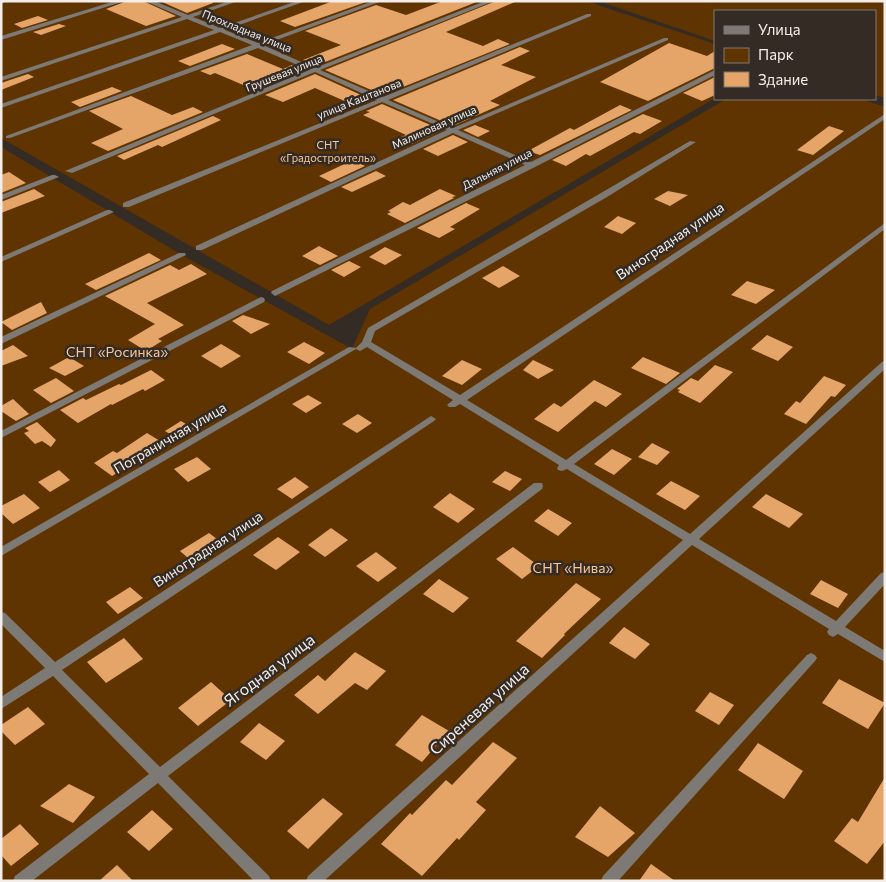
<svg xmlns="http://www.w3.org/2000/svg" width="886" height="882" font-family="Commissioner,sans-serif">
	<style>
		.green { fill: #603400 }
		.building { fill: #e5a468 }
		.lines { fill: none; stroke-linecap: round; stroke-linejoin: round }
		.street { fill: #7d7975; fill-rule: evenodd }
		.labels { text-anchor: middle; stroke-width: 5; stroke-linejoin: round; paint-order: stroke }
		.far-street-label { font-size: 11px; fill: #f4eeea; stroke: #332b24 }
		.far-park-label { font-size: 11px; fill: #f8c598; stroke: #332b24 }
		.street-label { font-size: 14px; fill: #f4eeea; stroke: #332b24 }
		.park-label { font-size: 14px; fill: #f8c598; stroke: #332b24 }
		.near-street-label { font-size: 16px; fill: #f4eeea; stroke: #332b24 }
	</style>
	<rect width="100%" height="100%" fill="#332b24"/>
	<path class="green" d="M1,1h585l129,43v54l-386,227 -328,-187z
		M598,1h287v97l-10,-3v-84h-160v30z
		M726,99h135l24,8v774h-884v-734l181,108 170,94 18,-40z"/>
	<path class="building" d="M127,1h16l33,15 -30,10 -40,-17z
		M160,1h53v2l-26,10z
		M333,1l33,1 -71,25 -15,-6z
		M443,1h36l-164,65 -12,-6 38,-15 -36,-14 71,-26 30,10z
		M496,1h21l-71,31 37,14 15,-7 12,5 -127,51 -58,-25z
		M38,16l10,4 -26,8 -8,-4z
		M59,24l7,2 -25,9 -8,-3z
		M669,43l38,13 8,-5v17l-67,33 -48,-19z
		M222,44l13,5 -45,17 -12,-5z
		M520,47l10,4 -29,14 35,12 -46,24 10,4 -47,21 -60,-26z
		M247,54l36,15 9,-4 12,5 -49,20 -40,-17 -5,2 -10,-4z
		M28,74l6,3 -33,13v-7z
		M315,74l57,26 -16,6 -41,-18 -32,14 -18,-7z
		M715,77v18l-13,6 -19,-8z
		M112,87l10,4 -42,16 -9,-5z
		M131,96l41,19 21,-8 10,5 -95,39 -17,-8 32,-14 -34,-18z
		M382,104l60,26 -30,14 -13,-6 7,-3 -43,-20 7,-3 -4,-1z
		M620,105l12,5 -92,45 -12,-4 42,-23 4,2z
		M643,114l19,7 -22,13 -6,-2 -44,24 -4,-2 -20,12 -14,-6z
		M213,116l8,4 -59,27 -4,-2 -34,15 -7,-4z
		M475,125l15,6 -12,6 -15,-7z
		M829,126l15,5 -31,24 -16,-5z
		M453,135l15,7 -30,14 -15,-7z
		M353,160l12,6 -34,16 -12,-6z
		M376,171l10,5 -34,16 -11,-5z
		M9,172l17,11 -25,10v-18z
		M34,189l11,7 -44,17v-11z
		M440,189l16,7 -4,1 2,1 -49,25 -18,-9 4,-2 -3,-1 15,-9 7,3z
		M668,191l20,4 -18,11 -16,-7z
		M466,203l14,6 -30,18 5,2 -16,9 -22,-10z
		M618,216l18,7 -14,11 -18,-7z
		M319,246l19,10 -18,9 -18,-9z
		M385,247l17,8 -17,10 -16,-8z
		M149,253l12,7 -65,30 -11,-6z
		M349,261l12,6 -17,10 -13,-7z
		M191,264l16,10 -60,29 37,22 -26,14 4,2 -16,10 -18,-11 27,-16 -50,-28 65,-31 9,5z
		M503,266l17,10 -21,12 -17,-10z
		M747,281l28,9 -19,14 -25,-9z
		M41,302l6,11 -35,17 -11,-8z
		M243,315l27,9 -19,10 -19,-13z
		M767,335l26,12 -15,14 -27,-12z
		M304,342l21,11 -16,11 -22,-12z
		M221,344l20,12 -20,12 -20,-12z
		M13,345l15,11 -27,10v-15z
		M69,357l15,9 -19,10 -16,-8z
		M643,357l37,16 -14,11 -35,-16z
		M462,360l20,9 -20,16 -20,-9z
		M533,360l21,10 -16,9 -15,-9z
		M715,365l18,7 -33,31 -22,-11 2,-2 -3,-1 14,-11 7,3z
		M151,370l14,10 -20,11 -2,-2 -31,16 -1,-1 -33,19 -18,-13 23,-12 3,2 33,-16 2,1z
		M824,376l22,9 -11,12 -4,-1 -25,28 -22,-10 12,-13 4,2z
		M56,378l18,13 -23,12 -18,-13z
		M594,380l28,14 -16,13 -11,-6 -37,31 -24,-13 20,-16 7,4z
		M308,395l14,8 -16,10 -14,-9z
		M13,399l16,15 -13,7 -15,-10v-5z
		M358,414l14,9 -15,10 -15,-9z
		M181,421l13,8 -16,10 -13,-8z
		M37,422l19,18 -5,7 -9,-6 -7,3 -11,-11 5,-2 -4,-3z
		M147,433l18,11 -53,32 -18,-13 19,-12 4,2z
		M652,443l18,9 -13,13 -19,-8z
		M612,449l20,10 -18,16 -20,-11z
		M197,457l14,12 -23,13 -14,-13z
		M59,470l11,10 -20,12 -12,-10z
		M505,471l17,8 -12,12 -18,-9z
		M295,477l14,10 -17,12 -15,-10z
		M671,481l29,15 -15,14 -29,-16z
		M450,493l25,16 -17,14 -25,-16z
		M24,494l16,14 -27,16 -12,-11v-7z
		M766,494l37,20 -14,14 -37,-21z
		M548,509l24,14 -14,13 -24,-15z
		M331,528l17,12 -23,17 -17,-12z
		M209,533l16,12 -29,20 -16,-14z
		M278,537l22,15 -24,18 -23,-15z
		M513,547l26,19 -17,13 -26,-20z
		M376,552l21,16 -19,14 -22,-16z
		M439,579l30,19 -16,15 -30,-19z
		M821,580l27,14 -10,14 -28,-14z
		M576,583l25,16 -37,35 1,1 -23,23 -26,-17z
		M130,587l13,11 -25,16 -12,-12z
		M624,627l26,17 -15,15 -26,-16z
		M124,638l19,21 -37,24 -19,-21z
		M355,652l31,19 -19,19 -12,-7 -37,31 -24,-19 24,-20 7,6z
		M839,679l46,24 -17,26 -46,-26z
		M211,682l20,18 -33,26 -20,-18z
		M710,692l24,13 -15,20 -24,-14z
		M28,707l17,17 -30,21 -14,-14v-6z
		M422,715l27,16 -27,31 -27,-17z
		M259,723l26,18 -19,19 -26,-18z
		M493,742l24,16 -41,44 10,8 -27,30 -2,-2 -35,38 -41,-32 29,-31 2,2 34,-35 6,5z
		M758,743l45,28 -19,28 -46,-29z
		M885,777v64l-18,23 -33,-23 18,-23 6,4z
		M69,784l26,13 -22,26 -33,-17z
		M323,798l20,16 -35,35 -21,-18z
		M600,806l35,27 -27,24 -33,-20z
		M152,810l21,19 -24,22 -22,-19z
		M20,824l19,20 -28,22 -10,-11v-16z
		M651,864l24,17h-36z
		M117,865l16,16h-34z"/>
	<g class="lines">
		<path class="street" d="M1,1h6l-6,3z
			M115,1h10l-124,39v-4z
			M145,1h9l34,14 41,-14h9l-45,16 27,11 77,-27h9l-81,29 33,13 115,-42h9l-119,44 52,23 170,-67h9l-174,69 63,27 204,-83h4v2l-203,84 65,28 211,-90h4v2l-210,90 73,32 184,-92v5l-180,92 -260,129 -4,-3 1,-2 253,-126 -72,-32 -251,117h-6v-4l251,-116 -65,-28 -253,105h-6v-4l254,-103 -62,-28 -243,101 -7,-2 244,-101 -51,-22 -248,90h-4v-2l246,-91 -32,-13 -219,76v-4l213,-74 -27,-11 -186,62v-4l181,-60z
			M885,114v5l-418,281 99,60 319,-237v6l-311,235 116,70 192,-172 3,-1v8l-186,170 137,82 45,-48 4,-1v12l-40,43 40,24v11l-47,-28 -5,3 -4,-2 -2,-3 2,-3 -137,-84 -368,336h-18l2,-5 375,-336 -116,-71 -5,2 -4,-1 -1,-2 2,-3 -99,-61 -5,3h-6l-2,-2 6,-5 -86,-53 -7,4 -4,-2 -355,207v-9l348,-200 7,1 6,-6 6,-14 233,-135 89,-52 6,1 -89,55 -232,134 -4,11 89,53z
			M52,175h3l4,2 -58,23v-5z
			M107,210h3l4,2 -113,50v-5z
			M179,253h6l1,2 -185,89v-7z
			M261,297l3,1 1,2 -1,2 -263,136v-7z
			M431,416l5,3 -2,2 -372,249 98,97 374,-284h8l1,3 -1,3 -374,287 101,100 2,5h-17l-96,-98 -126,98h-19l2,-5 134,-102 -96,-98 -52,33v-12l44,-29 -44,-44v-12l4,1 50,49z
			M811,653l4,2 2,3 -2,3 -197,220h-17l2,-5 204,-221z"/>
	</g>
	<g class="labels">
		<g class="far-street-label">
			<text transform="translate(247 31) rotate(22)" y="4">Прохладная улица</text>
			<text transform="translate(284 73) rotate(-22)" y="4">Грушевая улица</text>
			<text transform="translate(359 99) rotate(-22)" y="4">улица Каштанова</text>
			<text transform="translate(434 127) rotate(-24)" y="4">Малиновая улица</text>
			<text transform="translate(497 169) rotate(-27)" y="4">Дальняя улица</text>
		</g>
		<g class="far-park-label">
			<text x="328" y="149">СНТ<tspan x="328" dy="13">«Градостроитель»</tspan></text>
		</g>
		<g class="street-label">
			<text transform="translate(670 241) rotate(-34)" y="5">Виноградная улица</text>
			<text transform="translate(170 438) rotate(-30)" y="5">Пограничная улица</text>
			<text transform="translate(208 549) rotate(-33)" y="5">Виноградная улица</text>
		</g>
		<g class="park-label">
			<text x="117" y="357">СНТ «Росинка»</text>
			<text x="573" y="573">СНТ «Нива»</text>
		</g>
		<g class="near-street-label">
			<text transform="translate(269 670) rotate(-37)" y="6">Ягодная улица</text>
			<text transform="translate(479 709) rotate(-42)" y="6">Сиреневая улица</text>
		</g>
	</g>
	<rect width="886" height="882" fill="none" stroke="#f4eeea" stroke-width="5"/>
	<rect x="714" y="10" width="162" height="90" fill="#332b24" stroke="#807973"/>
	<rect x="724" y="26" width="25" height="8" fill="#7d7975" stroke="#807973"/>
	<text x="758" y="35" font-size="15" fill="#f4eeea">Улица</text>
	<rect x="724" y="48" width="25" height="15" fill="#603400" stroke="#807973"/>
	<text x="758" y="60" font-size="15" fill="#f4eeea">Парк</text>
	<rect x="724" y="72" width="25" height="15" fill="#e5a468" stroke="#807973"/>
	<text x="758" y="85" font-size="15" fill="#f4eeea">Здание</text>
</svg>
